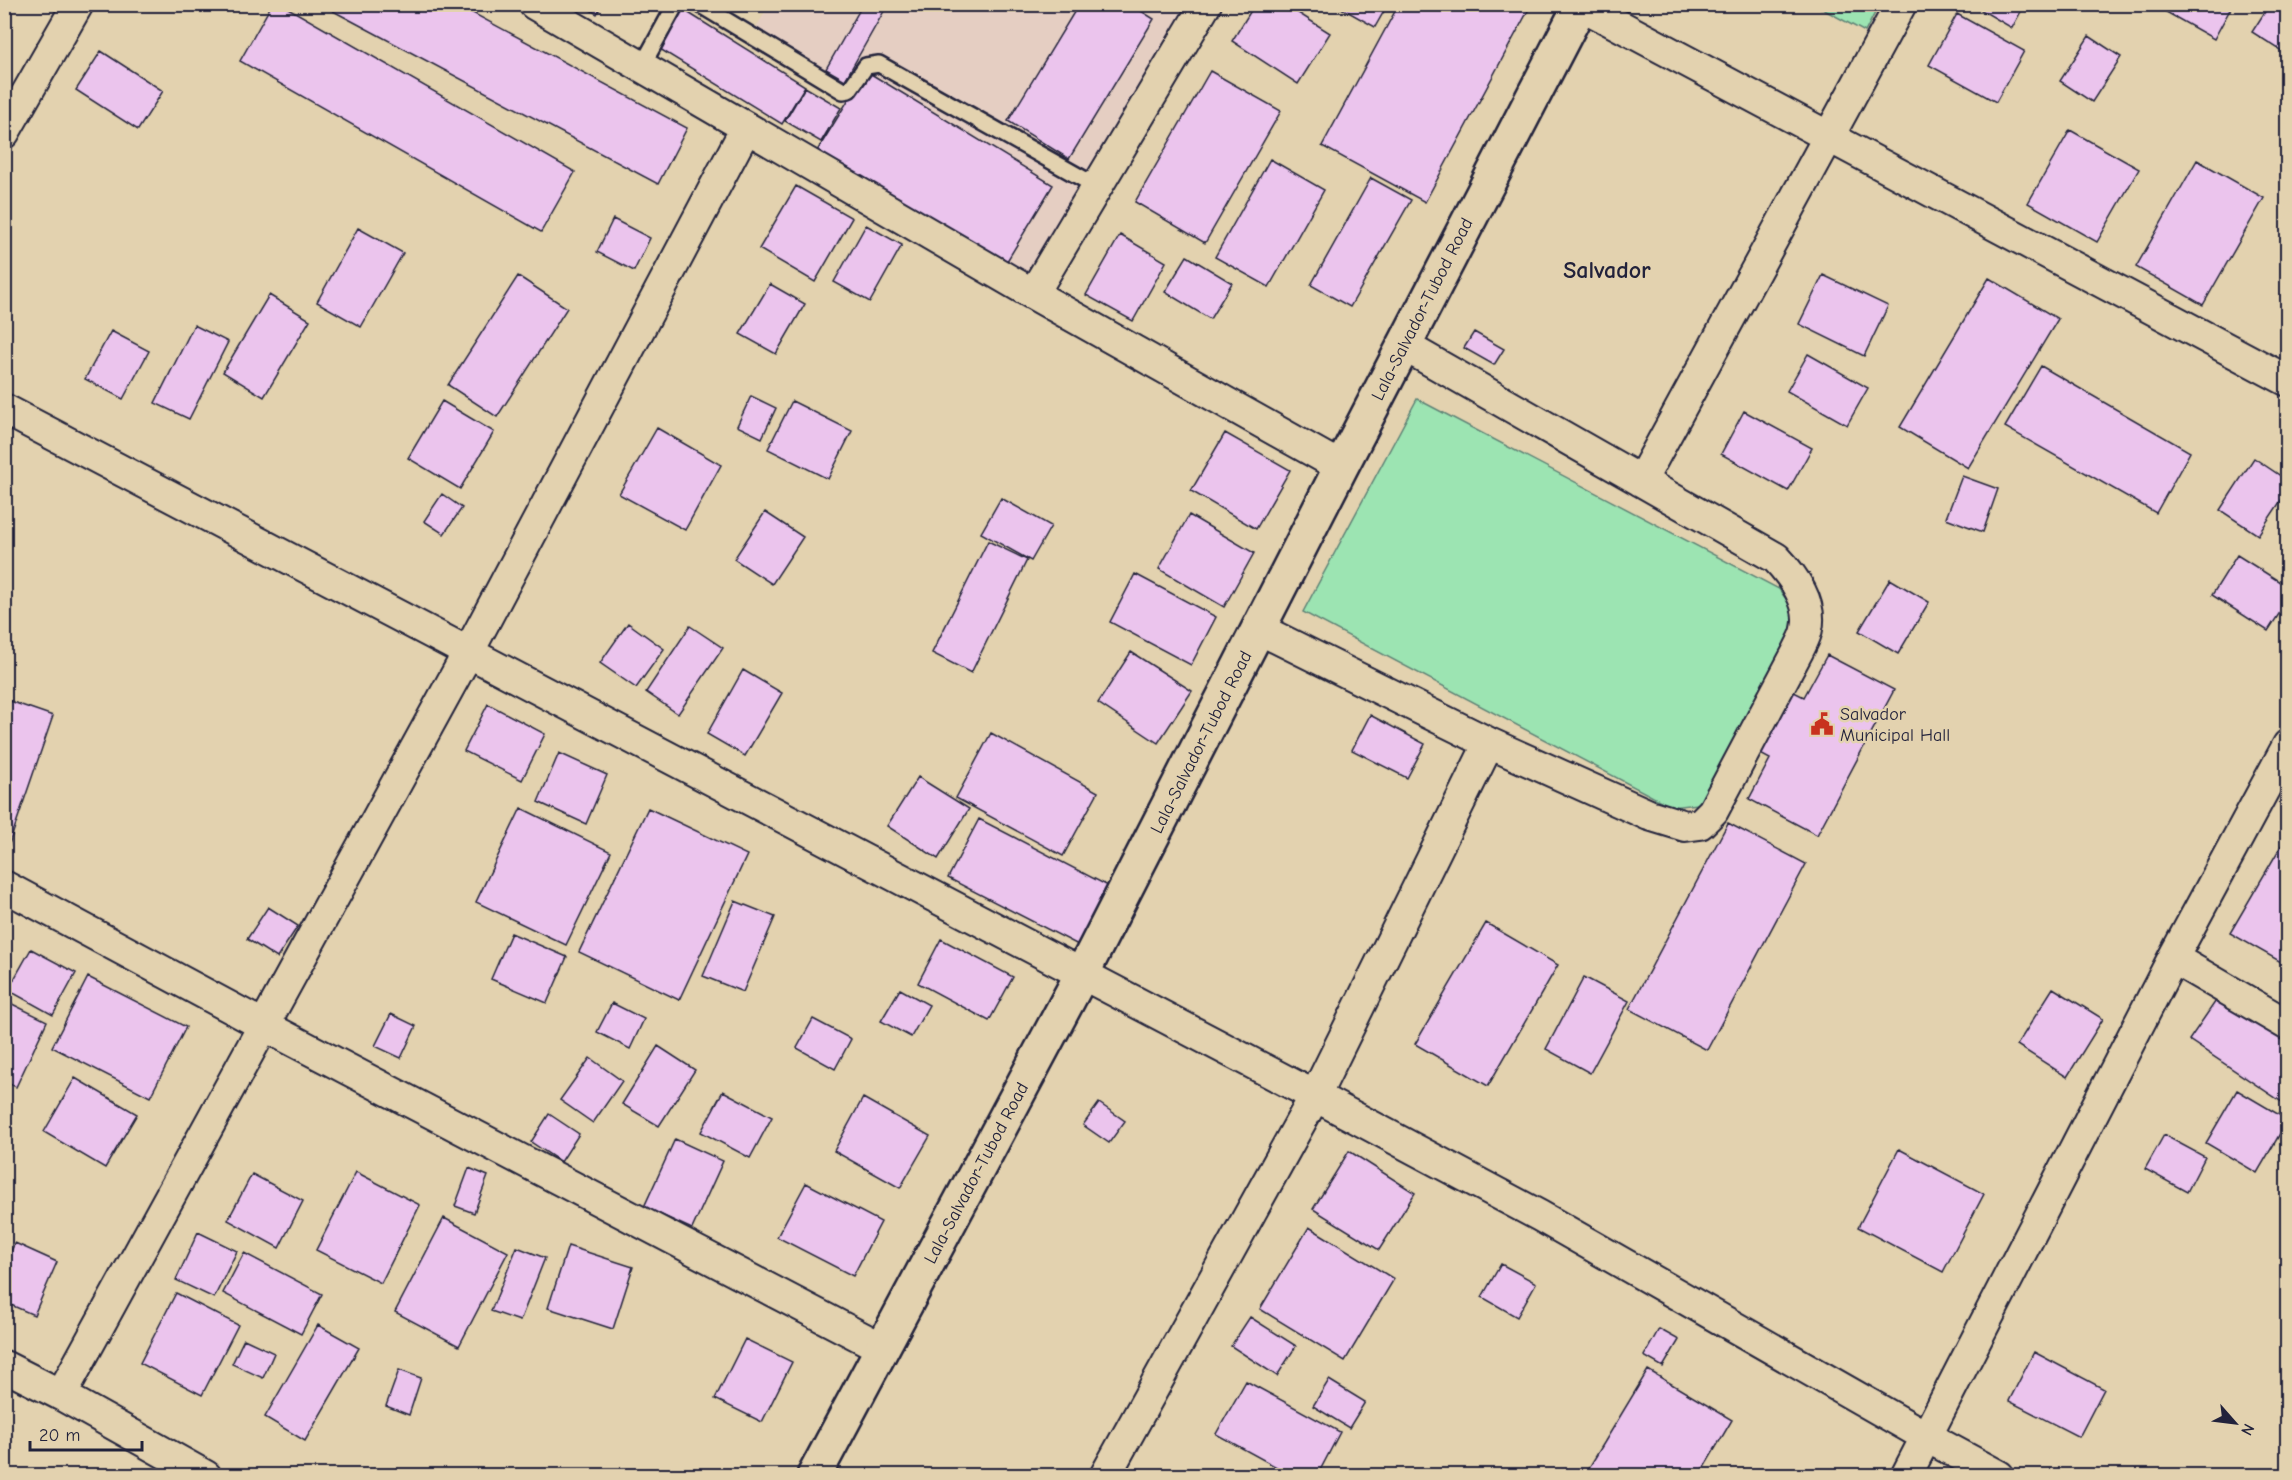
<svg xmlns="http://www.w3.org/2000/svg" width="2292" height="1480" font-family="'Comic Neue',sans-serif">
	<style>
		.built { fill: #e5cec2 }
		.green { fill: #9ce4b2; stroke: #5f8376; stroke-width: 1.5 }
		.building { fill: #ebc4ed; stroke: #22223b; stroke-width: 1.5 }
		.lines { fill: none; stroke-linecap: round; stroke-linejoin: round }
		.service-casing { stroke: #22223b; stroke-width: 20 }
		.minor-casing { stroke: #22223b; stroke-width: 34 }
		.primary-casing { stroke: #22223b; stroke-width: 38 }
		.service { stroke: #e3d2af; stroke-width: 15 }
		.minor { stroke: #e3d2af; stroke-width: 30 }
		.primary { stroke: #e3d2af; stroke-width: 33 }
		.labels { text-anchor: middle; stroke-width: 5; stroke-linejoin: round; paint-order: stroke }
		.street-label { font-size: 18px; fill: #22223b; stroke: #e3d2af }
		.poi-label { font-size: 18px; fill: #22223b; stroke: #e3d2af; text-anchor: start }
		.district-label { font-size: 24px; font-weight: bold; fill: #22223b; stroke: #e3d2af }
	</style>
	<rect width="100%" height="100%" fill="#e3d2af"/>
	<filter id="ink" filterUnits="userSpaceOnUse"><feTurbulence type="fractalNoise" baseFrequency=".0167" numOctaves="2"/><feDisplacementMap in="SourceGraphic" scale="12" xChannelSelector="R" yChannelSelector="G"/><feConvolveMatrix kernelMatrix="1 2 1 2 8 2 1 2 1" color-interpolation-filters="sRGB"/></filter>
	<g filter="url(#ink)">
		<path class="built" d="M769,5h432l-166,281 -200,-120 30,-52 -118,-70z"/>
		<path class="green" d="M1815,5h64l-14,27z
			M1417,399l362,190 23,33 -95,181 -35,4 -369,-195z"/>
		<path class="building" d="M272,4h9l294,168 -34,60 -301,-171z
			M320,4h136l231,124 -29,56z
			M580,4h22l-5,10z
			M863,4h25l-43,76 -19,-11z
			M1079,4h51l24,15 -85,140 -61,-38z
			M1255,4h29l46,29 -32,51 -66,-43z
			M1334,4h54l-13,23z
			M1399,4h122l8,5 -104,193 -103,-56z
			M1971,4h54l-13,24z
			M2152,4h81l-19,35z
			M2270,4h18v51l-36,-23z
			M679,7l126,79 -23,38 -127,-78z
			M1957,14l67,37 -28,51 -67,-37z
			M2089,36l32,21 -29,45 -32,-21z
			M101,51l62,40 -25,39 -62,-40z
			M866,71l187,114 -49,81 -187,-115z
			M1210,71l71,40 -76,132 -70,-41z
			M805,87l36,21 -20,34 -36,-21z
			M2070,130l69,39 -42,73 -69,-39z
			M1270,159l54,31 -55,97 -54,-30z
			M2197,160l67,38 -61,107 -67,-38z
			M1371,178l40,22 -61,107 -39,-22z
			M796,186l56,32 -37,64 -56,-33z
			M613,219l37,19 -16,33 -37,-19z
			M866,225l36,20 -32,57 -36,-20z
			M358,228l45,25 -42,74 -44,-25z
			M1120,235l46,27 -33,59 -47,-26z
			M1187,256l45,27 -22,36 -45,-27z
			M1823,275l65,31 -24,50 -65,-32z
			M518,276l49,32 -70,109 -49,-32z
			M1989,278l69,41 -90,149 -68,-41z
			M770,284l35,20 -29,50 -36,-20z
			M269,295l41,25 -46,77 -41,-25z
			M194,325l34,17 -39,77 -34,-16z
			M111,331l38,20 -26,48 -38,-20z
			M1474,332l30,17 -10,16 -30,-17z
			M1808,354l60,34 -21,37 -60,-34z
			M2041,366l149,86 -34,61 -151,-86z
			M751,396l25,12 -14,30 -25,-12z
			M442,401l52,31 -34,57 -52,-31z
			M792,401l60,30 -24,48 -60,-30z
			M1744,411l68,37 -24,43 -67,-37z
			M657,428l64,37 -36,65 -66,-36z
			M1225,433l65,37 -34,59 -65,-38z
			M2254,458l34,23v9l-30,45 -38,-25z
			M1962,476l36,13 -15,43 -37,-14z
			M442,494l20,14 -18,26 -20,-13z
			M1001,498l50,28 -20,35 -50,-28z
			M765,512l38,25 -31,47 -38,-25z
			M1189,515l65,38 -30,54 -65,-38z
			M988,541l39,19 -56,113 -39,-20z
			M2237,555l51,32v13l-20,31 -56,-36z
			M1135,574l81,43 -25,48 -81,-43z
			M1890,579l39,23 -31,52 -39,-23z
			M628,623l36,26 -28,39 -36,-25z
			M690,626l33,22 -45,66 -32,-22z
			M1131,652l61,39 -34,52 -60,-40z
			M1827,655l67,35 -77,145 -68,-36 21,-40 -17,-9 33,-62 18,9z
			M743,670l39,23 -37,63 -38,-22z
			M4,699l49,17 -46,134 -3,-1z
			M488,704l57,30 -23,46 -58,-29z
			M1370,715l55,29 -18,34 -55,-28z
			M991,733l107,59 -35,64 -107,-58z
			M559,753l48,22 -21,49 -48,-22z
			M918,777l51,32 -31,50 -51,-33z
			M521,808l90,44 -45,93 -90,-43z
			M648,808l99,47 -68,145 -100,-48z
			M979,819l137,71 -30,59 -138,-71z
			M1728,823l78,41 -99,186 -78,-41z
			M2288,834v132l-58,-33z
			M735,901l40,16 -32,75 -40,-16z
			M268,907l30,19 -21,32 -30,-19z
			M1486,923l72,42 -70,121 -73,-42z
			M511,933l56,24 -20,46 -56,-24z
			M941,939l72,38 -24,44 -71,-38z
			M31,949l45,24 -23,42 -45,-25z
			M88,977l98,50 -36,70 -98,-50z
			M1584,977l45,24 -39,72 -44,-24z
			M2053,988l50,31 -36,58 -50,-32z
			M900,989l29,16 -18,32 -30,-16z
			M2222,992l66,44v70l-99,-66z
			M4,1000l43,21 -31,66 -12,-6z
			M612,1003l32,16 -14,30 -33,-17z
			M391,1014l25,12 -15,32 -26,-12z
			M813,1019l38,20 -16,30 -38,-21z
			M658,1046l37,24 -36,56 -37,-22z
			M590,1058l32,23 -29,42 -33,-23z
			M75,1078l62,36 -32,54 -61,-36z
			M2237,1090l51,30 -31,53 -51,-30z
			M723,1091l49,26 -22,41 -49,-26z
			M863,1098l67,38 -30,52 -66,-37z
			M1099,1103l26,18 -16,22 -26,-18z
			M549,1114l30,20 -18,28 -30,-20z
			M2164,1135l41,22 -18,35 -42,-23z
			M675,1139l48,22 -31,68 -48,-22z
			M1899,1149l85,45 -41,78 -85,-45z
			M1349,1151l66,42 -36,57 -66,-41z
			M469,1168l19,8 -14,37 -19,-7z
			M356,1172l64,33 -39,78 -65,-33z
			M252,1174l51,27 -24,47 -51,-28z
			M806,1183l75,39 -28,54 -76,-39z
			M444,1218l64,34 -49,94 -64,-34z
			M1309,1227l85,52 -49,82 -85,-52z
			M198,1232l39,19 -23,47 -38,-18z
			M15,1243l42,19 -23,53 -30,-13v-37z
			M568,1246l65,21 -20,62 -65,-21z
			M517,1247l28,11 -25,63 -29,-10z
			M244,1253l78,41 -21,40 -78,-41z
			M1501,1264l35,19 -19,34 -35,-20z
			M176,1293l62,32 -36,70 -62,-32z
			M1250,1317l46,29 -19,30 -46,-30z
			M318,1325l41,23 -54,93 -40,-24z
			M1659,1329l20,11 -16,27 -19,-11z
			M244,1339l30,14 -11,25 -31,-14z
			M745,1339l47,23 -30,60 -47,-23z
			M2034,1352l70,37 -25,48 -70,-36z
			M399,1370l22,8 -12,37 -23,-9z
			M1648,1370l84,50 -33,56h-115z
			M1329,1380l36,22 -16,26 -36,-22z
			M1246,1381l94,51 -23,44h-24l-77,-42z"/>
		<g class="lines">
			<g class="service-casing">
				<path id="service" d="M699,4l144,87 6,-1 17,-24 13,-2 217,122
					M642,66l34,-62"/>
			</g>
			<g class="minor-casing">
				<path id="minor" d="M534,4l499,290 308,173
					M1579,4l709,377
					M4,133l74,-129
					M1033,294l173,-290
					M4,409l1311,687 225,120 387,221 72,39
					M1641,481l260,-477
					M1259,629l230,114 160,72 36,11 15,-2 13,-13 85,-160c3,-7 8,-14 9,-22 6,-26 -15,-54 -31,-71l-373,-213
					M4,886l261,140 617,322
					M2173,958l115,67
					M4,1366l57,29 145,81
					M61,1395l408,-744 277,-523
					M1105,1476l210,-380 174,-353
					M1906,1476l267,-518 115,-213"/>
			</g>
			<g class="primary-casing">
				<path id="primary" d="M814,1476l268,-502 259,-507 240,-463"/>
			</g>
			<use href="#service" class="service"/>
			<use href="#minor" class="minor"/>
			<use href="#primary" class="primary"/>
		</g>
	</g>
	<defs>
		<g id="civic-bare" transform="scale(1.8)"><path d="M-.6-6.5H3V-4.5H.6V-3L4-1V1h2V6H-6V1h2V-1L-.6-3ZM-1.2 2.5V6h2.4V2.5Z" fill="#c8321e" stroke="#e3d2af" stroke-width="2.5" paint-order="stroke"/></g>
	</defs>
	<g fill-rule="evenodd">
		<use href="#civic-bare" x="1822" y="724"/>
	</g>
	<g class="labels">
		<g class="street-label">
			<text transform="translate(1422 309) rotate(-63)" y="6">Lala-Salvador-Tubod Road</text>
			<text transform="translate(1201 742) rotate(-63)" y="6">Lala-Salvador-Tubod Road</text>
			<text transform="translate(976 1173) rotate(-62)" y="6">Lala-Salvador-Tubod Road</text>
		</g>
		<g class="poi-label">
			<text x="1840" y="720">Salvador<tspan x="1840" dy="21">Municipal Hall</tspan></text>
		</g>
		<g class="district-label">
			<text x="1607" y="278">Salvador</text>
		</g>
	</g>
	<rect width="2292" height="1480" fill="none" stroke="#e3d2af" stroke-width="24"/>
	<rect x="12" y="12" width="2268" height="1456" fill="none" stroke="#22223b" stroke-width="2" filter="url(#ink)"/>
	<g transform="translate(2235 1423) rotate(118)" stroke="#e3d2af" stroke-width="4.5" paint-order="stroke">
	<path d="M0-4.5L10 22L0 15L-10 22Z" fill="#22223b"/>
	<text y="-9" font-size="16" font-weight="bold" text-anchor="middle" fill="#22223b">N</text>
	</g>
	<path d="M30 1441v9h112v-9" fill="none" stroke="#22223b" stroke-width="3"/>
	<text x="39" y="1441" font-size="18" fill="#22223b" stroke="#e3d2af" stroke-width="4.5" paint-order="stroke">20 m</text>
</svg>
